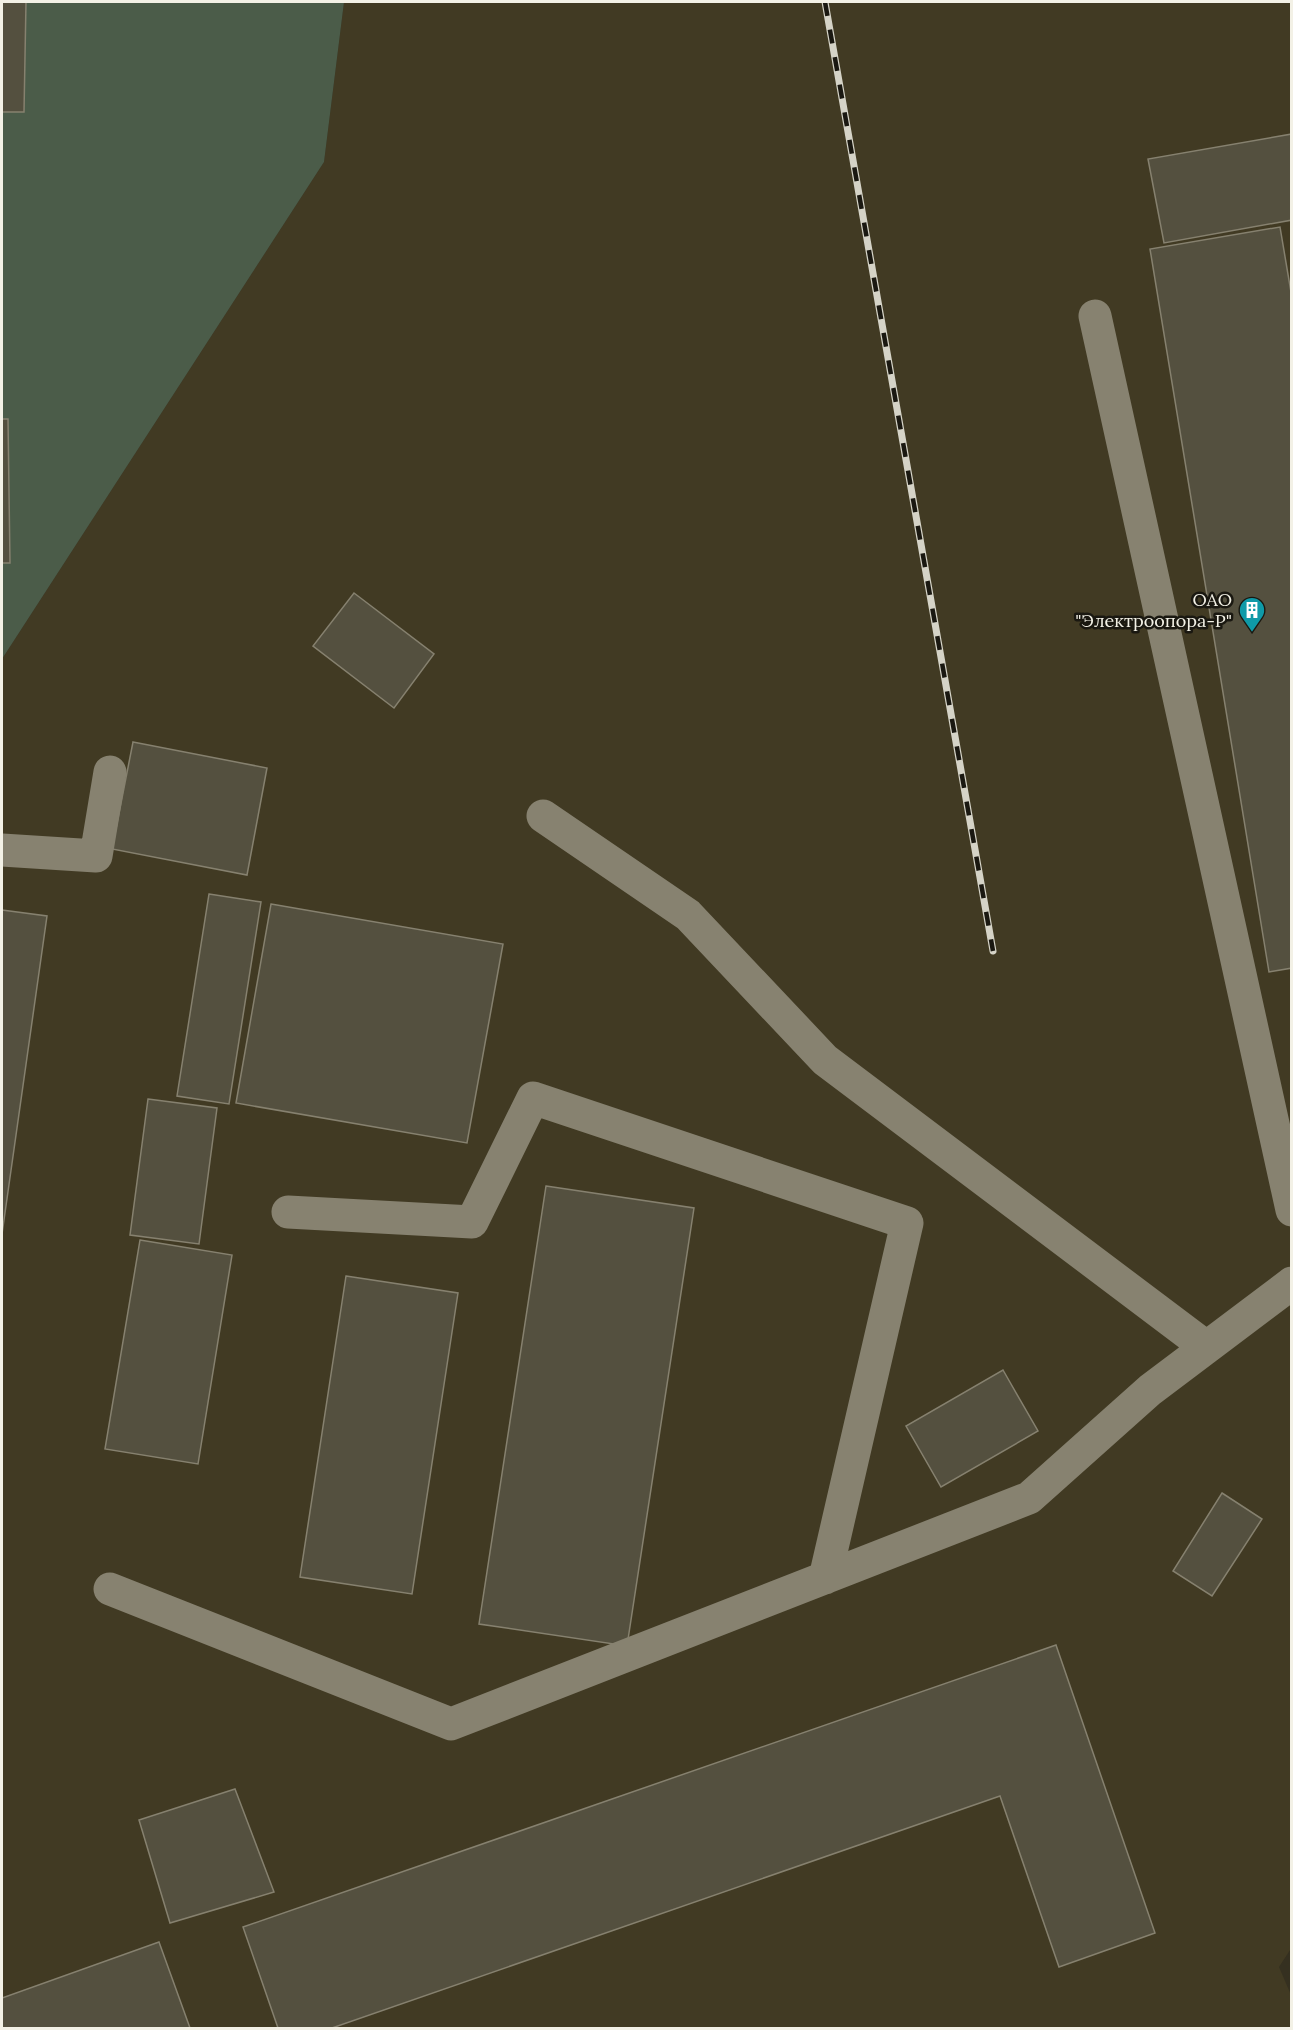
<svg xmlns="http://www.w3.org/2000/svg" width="1293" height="2030" font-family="Lora,serif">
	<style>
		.built { fill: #413a23 }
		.green { fill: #4b5c49 }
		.building { fill: #54503f; stroke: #86816f; stroke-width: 1.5 }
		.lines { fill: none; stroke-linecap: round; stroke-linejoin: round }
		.minor { stroke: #878270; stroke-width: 33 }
		.rail-casing { stroke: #d5d3c7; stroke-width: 7 }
		.rail { stroke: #1a1811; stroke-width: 4.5; stroke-dasharray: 14; stroke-linecap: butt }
		.labels { text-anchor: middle; stroke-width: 5; stroke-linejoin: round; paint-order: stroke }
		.poi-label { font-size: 18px; fill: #f3f1e6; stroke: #1a1811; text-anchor: end }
	</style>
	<rect width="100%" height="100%" fill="#353020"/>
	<path class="built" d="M344,2h947l1,1945 -13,20 12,28v33h-1289v-1369l322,-497z"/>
	<path class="green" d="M2,2h342l-20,160 -322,497z"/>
	<path class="building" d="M2,2h24l-2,110h-22z
		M1292,134v86l-128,23 -16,-84z
		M1280,227l12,71v670l-23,4 -119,-723z
		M2,419h6l2,144h-8z
		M354,593l80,61 -40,54 -81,-62z
		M133,742l134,26 -20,107 -135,-26z
		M209,894l52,8 -32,202 -52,-8z
		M271,904l232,40 -36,199 -231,-40z
		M2,910l45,6 -45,318z
		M148,1099l69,9 -18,136 -69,-9z
		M546,1186l148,22 -67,438 -148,-22z
		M140,1240l92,15 -34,209 -93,-15z
		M346,1276l112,17 -46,301 -112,-17z
		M1003,1370l35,61 -97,56 -35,-61z
		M1222,1493l40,26 -50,77 -39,-25z
		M1056,1645l99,288 -96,34 -59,-171 -668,232h-54l-35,-101z
		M235,1789l39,103 -104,31 -31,-103z
		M159,1942l31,86h-188v-30z"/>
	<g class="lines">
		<path class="minor" d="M1095,316l197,894
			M543,816l145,99 137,145 381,287
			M2,850l94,6 14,-84
			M288,1212l184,10 61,-124 374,125 -82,355
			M110,1589l341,135 578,-226 121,-108 142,-107"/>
		<g class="rail-casing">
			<path id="rail" d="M825,2l168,949"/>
		</g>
		<use href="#rail" class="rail"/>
	</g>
	<defs>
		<g id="building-pin" transform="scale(1.35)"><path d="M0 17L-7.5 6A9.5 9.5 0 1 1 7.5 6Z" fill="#0f9aa8" stroke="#1a1811"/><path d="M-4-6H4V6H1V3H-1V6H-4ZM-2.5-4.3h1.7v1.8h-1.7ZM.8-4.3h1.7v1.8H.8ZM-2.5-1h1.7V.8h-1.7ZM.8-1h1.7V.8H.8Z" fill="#fff"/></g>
	</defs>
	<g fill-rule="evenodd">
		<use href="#building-pin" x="1252" y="610"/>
	</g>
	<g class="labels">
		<g class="poi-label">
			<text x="1232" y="606">ОАО<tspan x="1232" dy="21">"Электроопора-Р"</tspan></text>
		</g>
	</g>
	<rect width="1293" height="2030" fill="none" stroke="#f3f1e6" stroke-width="6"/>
</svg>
